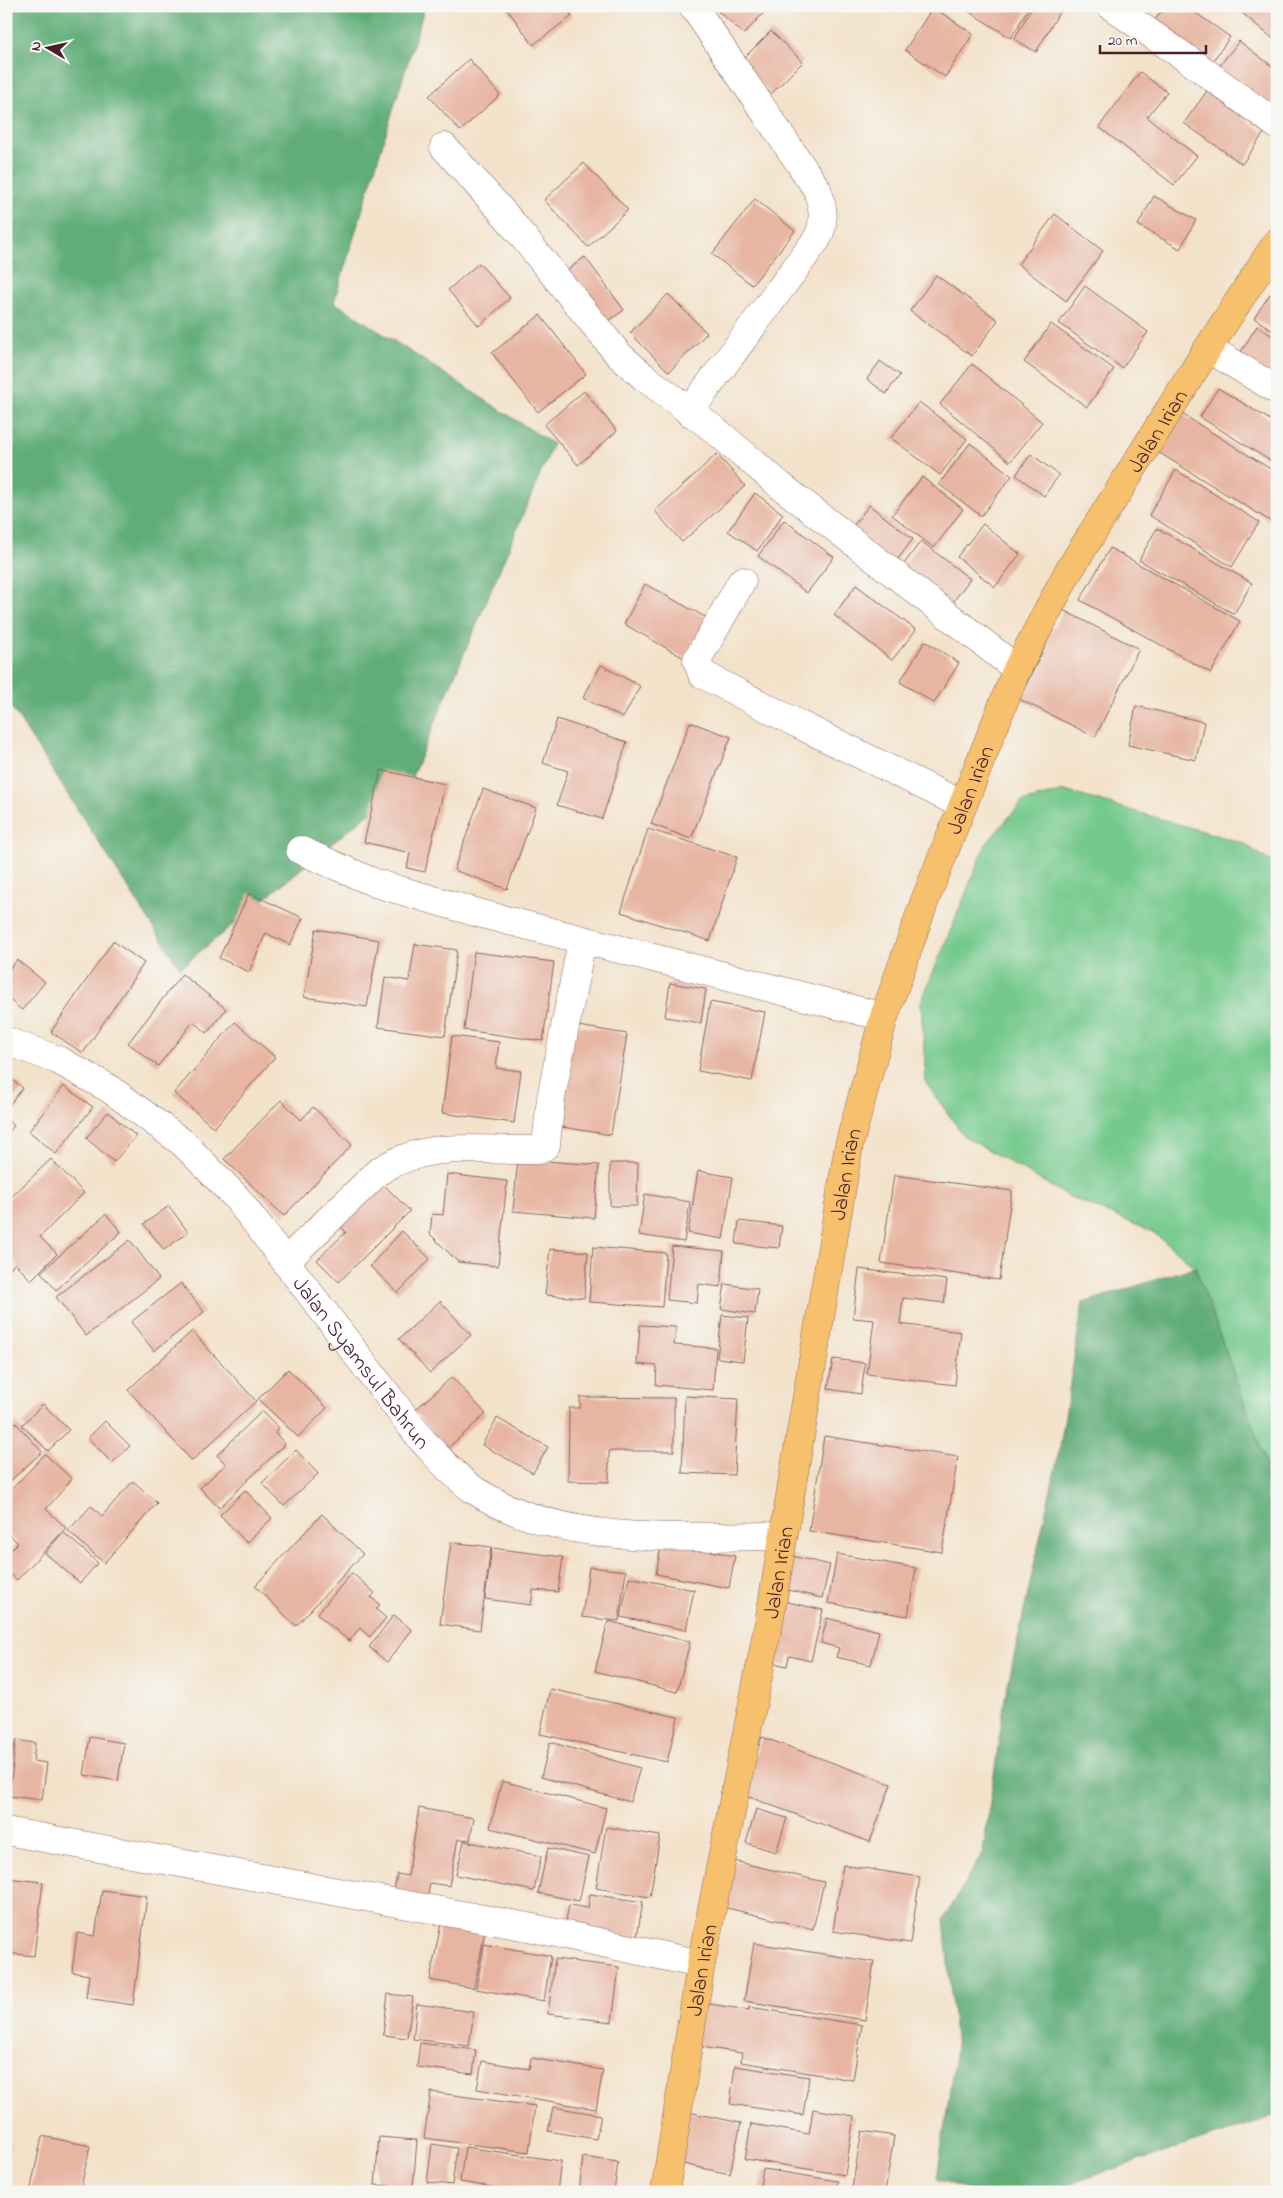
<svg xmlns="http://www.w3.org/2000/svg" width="1283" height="2198" font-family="'Indie Flower',sans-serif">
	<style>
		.green { fill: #75c98c; stroke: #60745c }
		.forest { fill: #60ad78; stroke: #556652 }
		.building { fill: #e7b5a2 }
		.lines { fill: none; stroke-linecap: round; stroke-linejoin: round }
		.street-casing { stroke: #856363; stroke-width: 29 }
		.primary-casing { stroke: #856363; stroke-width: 29 }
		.street { stroke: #fff; stroke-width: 28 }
		.primary { stroke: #f7c06c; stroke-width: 28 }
		.labels { text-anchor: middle; stroke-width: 4.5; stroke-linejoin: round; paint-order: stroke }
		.street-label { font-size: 22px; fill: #4a1f2b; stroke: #f6f6f2 }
	</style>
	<rect width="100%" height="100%" fill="#f6f6f2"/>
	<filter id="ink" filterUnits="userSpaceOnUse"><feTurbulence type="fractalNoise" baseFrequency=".02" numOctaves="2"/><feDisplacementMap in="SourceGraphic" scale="10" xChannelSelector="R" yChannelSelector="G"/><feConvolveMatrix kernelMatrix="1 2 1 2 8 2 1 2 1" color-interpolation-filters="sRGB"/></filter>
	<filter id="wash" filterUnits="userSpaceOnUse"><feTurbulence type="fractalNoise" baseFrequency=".0096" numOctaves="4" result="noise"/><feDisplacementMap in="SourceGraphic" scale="20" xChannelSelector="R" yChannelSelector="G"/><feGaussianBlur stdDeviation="1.12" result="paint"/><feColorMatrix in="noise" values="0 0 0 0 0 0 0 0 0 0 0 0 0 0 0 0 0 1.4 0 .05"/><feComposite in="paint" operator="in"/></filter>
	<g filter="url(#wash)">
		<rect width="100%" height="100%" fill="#f3e2ca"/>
		<path class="green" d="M1065,791l178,52 34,23v627l-82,-226 -42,-35 -85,-36 -104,-60 -38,-53 -5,-81 65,-158 36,-42z"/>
		<path class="forest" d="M6,6h419l-91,296 219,142 -142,335 -231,189 -174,-269z
			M1195,1267l82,226v622l-232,77h-69l-39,-13 19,-130 -12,-130 39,-67 22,-154 55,-251 23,-144z"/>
		<g id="blocks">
			<path class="building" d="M505,6h60l7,10 -39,29z
				M720,6h50l-26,28 -27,-24z
				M960,6h70l-19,32z
				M1033,6h30l-27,46 -22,-13z
				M1165,6h21l44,31 -23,32 -57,-42z
				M1234,6h43v36z
				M933,7l40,27 -28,43 -40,-27z
				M771,31l32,31 -32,32 -31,-32z
				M1239,41l38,29v52l-63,-49z
				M469,59l31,36 -40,36 -31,-35z
				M1140,72l27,20 -20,25 50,39 -23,29 -75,-58z
				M1207,91l57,42 -22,31 -58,-41z
				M584,163l44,47 -40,37 -44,-47z
				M1154,196l42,24 -16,29 -42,-24z
				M755,199l40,32 -43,54 -40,-31z
				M1055,214l48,37 -37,50 -48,-37z
				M585,257l39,53 -24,17 -39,-52z
				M479,263l31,35 -31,28 -31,-36z
				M936,275l62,45 -26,36 -62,-45z
				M1085,286l63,46 -26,36 -63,-45z
				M668,294l39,39 -38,39 -39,-39z
				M1270,294l7,4v35l-23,-15z
				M540,315l46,59 -48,38 -46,-59z
				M1051,324l63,45 -27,38 -63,-45z
				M1257,326l20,13v43l-40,-24z
				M880,361l20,14 -14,19 -19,-15z
				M972,364l70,58 -32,40 -70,-58z
				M1218,388l59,36v41l-77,-48z
				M584,391l33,40 -39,34 -34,-40z
				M919,402l48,37 -27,36 -49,-37z
				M1182,414l95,59v38l-7,10 -112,-69z
				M970,443l42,33 -31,40 -42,-32z
				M717,454l28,32 -63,56 -27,-31z
				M1031,454l28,21 -15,21 -28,-21z
				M1176,470l83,52 -27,45 -83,-52z
				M922,477l41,32 -29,39 -42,-33z
				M755,493l28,21 -26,37 -29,-20z
				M869,505l44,34 -21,28 -44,-34z
				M784,520l50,37 -27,36 -49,-37z
				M983,524l37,30 -25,33 -38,-30z
				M1157,528l95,55 -18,31 -95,-54z
				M921,541l49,38 -23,31 -49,-38z
				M1110,548l130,73 -29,52 -131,-73z
				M645,584l62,34 -23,40 -60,-34z
				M856,585l60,45 -24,30 -58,-45z
				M1063,610l76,39 -44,88 -76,-38z
				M925,641l34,22 -25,40 -34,-21z
				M601,665l39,21 -17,32 -40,-20z
				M1136,706l68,16 -8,38 -68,-15z
				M557,719l70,23 -25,77 -45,-14 11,-34 -25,-8z
				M690,722l41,15 -40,102 -40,-15z
				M381,770l64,14 -20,88 -18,-4 3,-15 -46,-11z
				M483,789l53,19 -29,81 -53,-19z
				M648,829l89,28 -27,84 -89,-29z
				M249,893l54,25 -13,27 -24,-12 -17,39 -30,-14z
				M316,929l63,11 -12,67 -63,-10z
				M113,941l31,22 -61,90 -32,-21z
				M415,944l42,6 -12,86 -67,-9 7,-50 24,4z
				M474,952l80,10 -11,79 -79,-11z
				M17,960l28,22 -23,28 -16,-13v-24z
				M182,974l44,35 -19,24 -14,-11 -35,44 -30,-23z
				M670,983l36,6 -5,34 -36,-6z
				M710,1002l55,10 -13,69 -54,-10z
				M235,1022l40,35 -61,71 -40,-35z
				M572,1025l55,9 -16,101 -55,-9z
				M452,1036l47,6 -3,26 25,3 -7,52 -72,-10z
				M6,1075l17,13 -17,21z
				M64,1086l29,21 -37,47 -27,-23z
				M281,1100l20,20 12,-13 39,38 -68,71 -60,-57z
				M108,1112l28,24 -22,26 -28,-24z
				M6,1119l8,7 -8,9z
				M51,1159l33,34 -44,44 17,17 -26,26 -16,-17 -9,10v-71z
				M518,1159l81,6 -5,53 -81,-7z
				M610,1163h28l-1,43h-27z
				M698,1171l35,6 -10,62 -35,-6z
				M447,1174l60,7 -9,85 -40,-4 -28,-28 2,-20 11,1z
				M894,1175l118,16 -13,89 -118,-17z
				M376,1177l34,34 -71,71 -22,-22 29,-28 -12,-12z
				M645,1194l45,8 -6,40 -45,-7z
				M169,1206l19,26 -24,18 -20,-26z
				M106,1214l15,18 -65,58 -15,-18z
				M739,1221l43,5 -3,22 -43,-4z
				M402,1231l28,28 -32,34 -28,-27z
				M130,1240l29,39 -73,57 -30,-39z
				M672,1246l52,5 -3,36 -22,-3 -2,19 -30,-3z
				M593,1247l73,6 -4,54 -73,-5z
				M550,1249l38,3 -4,46 -39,-3z
				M859,1269l88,11 -3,23 -41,-5 -3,26 61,8 -6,53 -88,-11 7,-54 -21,-2z
				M181,1283l23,29 -50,39 -23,-29z
				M725,1284l33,5 -3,25 -34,-5z
				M440,1301l31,34 -41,38 -31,-34z
				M722,1315l26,3 -5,43 -26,-3z
				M640,1325l36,2 -2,18 42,3 -3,42 -57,-5 1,-19 -20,-2z
				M192,1331l64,70 -64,60 -64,-71z
				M833,1359l32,4 -4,31 -33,-5z
				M288,1369l39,39 -29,29 -40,-38z
				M452,1377l34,37 -39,35 -33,-38z
				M685,1396l53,3 -4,76 -52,-2z
				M580,1397l94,1v53h-65v31l-41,-1 1,-73h11z
				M43,1404l26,26 -21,21 -26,-26z
				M262,1411l17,17 -4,5 10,11 -66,64 -19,-20 26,-24 -9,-9z
				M497,1418l51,29 -15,26 -51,-28z
				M105,1421l25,25 -18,17 -24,-25z
				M16,1423l26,29 -36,33v-53z
				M824,1436l134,21 -16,95 -133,-21z
				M296,1450l22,24 -34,32 -22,-23z
				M45,1454l27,25 -26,30 20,19 -49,52 -11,-10v-15l12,-12 -12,-12v-36z
				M133,1481l24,22 -53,60 -36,-32 23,-25 11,10z
				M245,1490l27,28 -25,25 -27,-28z
				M322,1514l41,40 -67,72 -41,-40z
				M63,1532l35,31 -18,20 -35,-30z
				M662,1541l73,15 -6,32 -73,-14z
				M451,1542l40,5 -11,83 -40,-6z
				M492,1548l71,9 -5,35 -25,-2 -2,15 -46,-6z
				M837,1554l79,14 -8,48 -80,-13z
				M792,1556l38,9 -8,33 -38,-9z
				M589,1567l37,4 -7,50 -37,-4z
				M352,1573l23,20 -4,4 9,8 -4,4 10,9 -16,19 -10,-9 -11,13 -32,-27z
				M629,1577l65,13 -8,40 -65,-13z
				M779,1600l44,10 -12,51 -22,-5 -2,10 -22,-5z
				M394,1615l18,15 -25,32 -18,-15z
				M827,1618l52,13 -8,34 -35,-8 3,-9 -18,-5z
				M608,1621l82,21 -13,50 -82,-21z
				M550,1689l128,28 -11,45 -127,-28z
				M90,1737l34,6 -6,38 -34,-6z
				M762,1737l129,47 -21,58 -129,-48z
				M16,1740l19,3 -2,18 14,2 -5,37 -33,-4z
				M550,1742l90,26 -10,34 -89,-25z
				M6,1744l8,1 -7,34h-1z
				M502,1781l104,27 -11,46 -105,-26z
				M419,1808l55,10 -4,22 -12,-1 -9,47 -19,-3 -4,24 -34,-6 5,-27 11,2z
				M756,1809l31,9 -11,34 -30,-9z
				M606,1827l54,9 -10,61 -54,-9z
				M464,1841l77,15 -7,35 -78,-16z
				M548,1848l41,9 -10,44 -41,-8z
				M734,1861l90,21 -11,47 -90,-22z
				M843,1865l77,12 -10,66 -77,-12z
				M6,1878l37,4 -9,74 -28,-3z
				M102,1890l45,6 -14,109 -47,-7 3,-23 -17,-3 5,-39 18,3z
				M590,1894l53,8 -7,40 -72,-11 5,-26 19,3z
				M441,1923l44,8 -11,57 -44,-8z
				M754,1943l120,19 -9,58 -121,-19z
				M484,1944l67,12 -7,45 -68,-12z
				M555,1959l64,8 -7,55 -64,-8z
				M388,1994l25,3 -6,41 -24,-3z
				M702,2003l47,7v-3l113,18 -9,55 -112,-18 1,-9 -47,-7z
				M417,2004l57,8 -5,34 -56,-7z
				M420,2043l56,7 -3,24 -56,-7z
				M531,2058l72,12 -7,39 -119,-20 5,-28 47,8z
				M735,2066l74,11 -6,38 -73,-11z
				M431,2092l104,14 -6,46 -105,-14z
				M553,2107l48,8 -5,24 -48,-8z
				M813,2109l41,7 -9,59 -100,-16 6,-35 58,10z
				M688,2112l53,11 -11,51 -52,-11z
				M862,2131l32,5 -9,56h-43l1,-5 9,1z
				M42,2136l48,10 -10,46h-50z
				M379,2137l38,3 -4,48 -38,-3z
				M6,2142l5,1 -4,23h-1z
				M432,2144l25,4 -5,37 -25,-3z
				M465,2147l96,14 -4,31h-35l-62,-10z
				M583,2157l35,5 -4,30h-35z
				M763,2169l75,12 -2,11h-77z"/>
		</g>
	</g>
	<g filter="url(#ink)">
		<use href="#blocks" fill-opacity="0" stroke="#856363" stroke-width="1"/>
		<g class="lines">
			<g class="street-casing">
				<g id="street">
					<path d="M1111,6l82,57 84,62"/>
					<path d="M444,147l63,70 112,138 25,22 71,53 66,56 236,183"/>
					<path d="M1208,348l69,42"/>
					<path d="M689,412l128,-173c9,-17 6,-32 0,-50l-124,-183"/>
					<path d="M742,581l-45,79 5,14 96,50 165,81"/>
					<path d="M300,850l75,33 107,31 402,103"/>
					<path id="s1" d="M6,1041l52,19 52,29 73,54 53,54 186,243c16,17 32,36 52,50 90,58 206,46 308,46"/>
					<path d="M286,1261l92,-89c47,-32 97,-21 151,-22h10l7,-5 5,-47 31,-157"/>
					<path d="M6,1831l527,97 168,36"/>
				</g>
			</g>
			<g class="primary-casing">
				<g id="primary">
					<path id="s2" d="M665,2192l36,-228 68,-342 80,-477 35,-128 41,-117 92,-231 51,-97 140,-224 69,-106"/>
				</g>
			</g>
			<use href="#street" class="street"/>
			<use href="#primary" class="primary"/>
		</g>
	</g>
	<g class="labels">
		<g class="street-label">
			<text dy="8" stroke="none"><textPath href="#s2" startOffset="1845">Jalan Irian</textPath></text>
			<text dy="8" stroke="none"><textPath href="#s2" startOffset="1439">Jalan Irian</textPath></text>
			<text dy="8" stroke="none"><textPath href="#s2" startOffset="1034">Jalan Irian</textPath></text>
			<text dy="8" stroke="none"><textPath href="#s1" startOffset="489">Jalan Syamsul Bahrun</textPath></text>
			<text dy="8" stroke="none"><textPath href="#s2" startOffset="630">Jalan Irian</textPath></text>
			<text dy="8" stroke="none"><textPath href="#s2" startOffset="225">Jalan Irian</textPath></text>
		</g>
	</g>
	<rect width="1283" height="2198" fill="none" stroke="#f6f6f2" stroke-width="25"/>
	<g transform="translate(48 48) rotate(279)" stroke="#f6f6f2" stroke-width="4" paint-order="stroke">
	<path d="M0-4L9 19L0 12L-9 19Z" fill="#4a1f2b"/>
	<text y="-8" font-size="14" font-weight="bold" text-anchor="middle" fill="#4a1f2b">N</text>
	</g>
	<path d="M1100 45v8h106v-8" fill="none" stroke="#4a1f2b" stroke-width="2.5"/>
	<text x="1108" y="45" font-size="15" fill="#4a1f2b" stroke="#f6f6f2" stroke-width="4" paint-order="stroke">20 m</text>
</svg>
